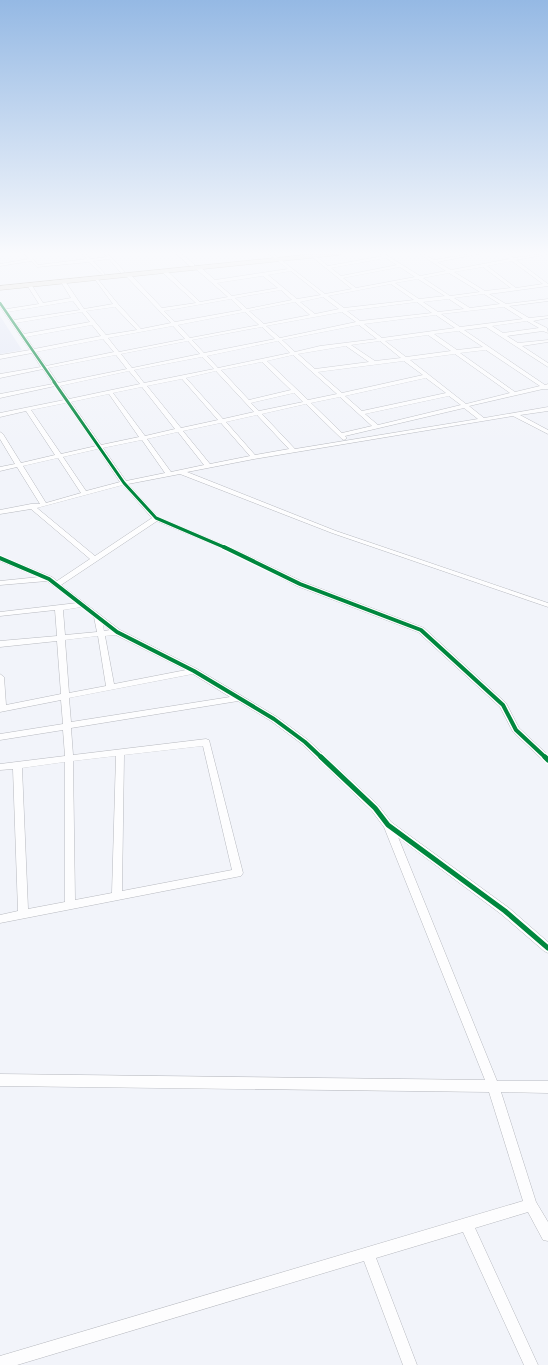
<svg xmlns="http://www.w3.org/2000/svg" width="548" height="1365" font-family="'Golos Text',sans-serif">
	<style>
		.built { fill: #e5e9f6 }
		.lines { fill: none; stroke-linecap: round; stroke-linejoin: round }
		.minor-casing { stroke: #b7b9bf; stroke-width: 1 }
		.primary-casing { stroke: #a39d8f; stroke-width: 1 }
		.minor { fill: #fdfdfe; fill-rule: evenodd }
		.primary { fill: #e7e3da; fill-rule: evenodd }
		.cycleway-far3-casing { stroke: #fff; stroke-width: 4 }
		.cycleway-far2-casing { stroke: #fff; stroke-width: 5 }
		.cycleway-far1-casing { stroke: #fff; stroke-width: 6 }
		.cycleway-casing { stroke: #fff; stroke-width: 8 }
		.cycleway-far3 { stroke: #00873e; stroke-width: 2.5 }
		.cycleway-far2 { stroke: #00873e; stroke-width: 3 }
		.cycleway-far1 { stroke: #00873e; stroke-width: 4 }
		.cycleway { stroke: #00873e; stroke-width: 5 }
	</style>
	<rect width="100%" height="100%" fill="#f2f4fa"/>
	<path class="built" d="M0,316l22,34 -22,4z"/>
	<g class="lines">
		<g class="minor-casing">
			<path id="minor" d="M24,253h4l10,12 49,-6 -6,-6h4l6,6 16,-2 -4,-4h4l18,19 -4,1 -12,-14 -16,2 12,13 -2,1 -14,-13 -52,5 -6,-6 -31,5v-2l29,-5z
				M176,253h4l14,11v2h-4z
				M268,253h4l53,41 27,-5 -41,-33v-2h2l15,12 55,-10 -4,-3h4l37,23 26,-5 -28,-18h4l12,7 42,-7h7l-46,9 14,8 58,-11 -7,-6h4l8,5 34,-5v1l-32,6 32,24v2l-59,8 17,10 42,-5v2l-39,5 20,12 19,-2v2l-15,3 14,7 1,5 -5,-2 -36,5 11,7 30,-3v2l-26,4 26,17v4l-62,-40 -22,3 81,55 3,-1v5h-5l-74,17 15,12 64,-11v4l-28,4 28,15v4l-35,-18 -259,43 -67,13 149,59 212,72v4l-216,-74 -152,-59 -52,10 30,33 80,34 65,31 121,46 82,75 13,25 29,27v8l-3,-1 -32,-30 -13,-25 -82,-75 -121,-46 -63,-33 -77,-32 -96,64 59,45 77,39 80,48 31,23 70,65 13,17 118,86 39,34v11l-4,-2 -43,-37 -103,-77 99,244h51v12l-47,-1 35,110 12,20v19l-5,-1 -15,-28 -53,16 63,137h-14l-61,-133 -87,26 41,107h-14l-39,-104 -347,104h-17v-9l523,-155 -34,-109 -489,-6v-12l485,6 -101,-253 -12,-16 -70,-67 -31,-23 -33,-20 -167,27 2,27 133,-16 3,1 34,133 -2,3 -241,47v-8l18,-4 -5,-142 -13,1v-6l65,-8 -2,-26 -63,10v-6l63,-10 -2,-24 -61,12v-38l4,3 2,28 55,-11 -4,-53 -57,6v-6l57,-5 -2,-26 -55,6v-4l77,-9 -30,-22 -47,4v-4l39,-4 -39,-16v-5l52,21 5,4 33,-22 -59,-50 -31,5v-4l31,-6h9l-23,-37 -17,4v-4l15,-3 -15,-25v-7l3,2 18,29 34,-8 -29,-44 -26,6v-4l64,-13 -9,-14 -55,12v-4l53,-10 -10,-15 -43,9v-4l41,-7 -9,-14 -32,6v-4l30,-5 -27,-39 -3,-5v-4l7,7 32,-5 -12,-19 2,-1h2l12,19 28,-5 -10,-16 2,-1h2l19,28 29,-5 -19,-26 2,-1 22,27 23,25 30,-6 -45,-47v-2h4l32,34 34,-5 -34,-31v-2h4l34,32 28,-5 -33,-29v-2h4l16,14 73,-11zM386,258l11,7 -56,11 -10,-8zM512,261l31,23 -27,4 -29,-22zM400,267l15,10 -59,11 -13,-10zM483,267l28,21 -26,3 -31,-19zM291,271l30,24 -24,4 -29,-24zM449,273l31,19 -30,4 -27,-18zM263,276l15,12 -46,8 -15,-13zM418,279l27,17 -26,3 -24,-16zM391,284l23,16 -70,8 -16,-12zM281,290l11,10 -45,9 -12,-11zM484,294l16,10 -30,4 -16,-10zM323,297l16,12 -24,5 -15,-12zM231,299l11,11 -67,12 -11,-11zM449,299l15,10 -26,3 -15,-10zM73,301l7,9 -66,10 -6,-8zM295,302l15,13 -46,9 -15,-13zM417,302l15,11 -72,8 -13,-10zM115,307l22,23 -31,5 -20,-24zM504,307l19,12 -63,8 -19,-13zM82,312l8,10 -66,12 -8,-11zM245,312l14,13 -69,13 -12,-13zM342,312l14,10 -76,16 -14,-12zM436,315l19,13 -73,10 -18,-14zM527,321l12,7 -36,5 -11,-7zM92,325l9,11 -67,13 -8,-12zM359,325l18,14 -57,7 -25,6 -13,-12zM173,326l12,13 -66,13 -11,-14zM262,327l13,12 -71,14 -12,-13zM459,331l24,16 -26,3 -23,-16zM428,335l23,16 -45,6 -21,-16zM103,339l11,13 -68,14 -10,-14zM188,341l12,13 -68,14 -11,-14zM278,341l12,12 -72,15 -11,-12zM380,341l21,17 -26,3 -24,-16zM346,346l23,16 -54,7 -17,-15zM486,350l54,36 -25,6 -55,-39zM455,354l55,39 -44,11 -56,-44zM116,355l11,14 -69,14 -10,-15zM293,355l44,39 -29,6 -41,-39zM202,357l12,12 -70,14 -10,-13zM404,361l19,14 -81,18 -24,-21zM262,362l29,28 -42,10 -28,-30zM129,371l11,13 -71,15 -9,-13zM216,371l38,41 -31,7 -37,-41zM426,378l20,15 -84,18 -17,-15zM182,379l36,41 -37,8 -34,-42zM142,387l33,42 -30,7 -32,-43zM294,393l9,9 -44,9 -8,-8zM109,394l30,43 -38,8 -30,-43zM449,396l12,9 -83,20 -13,-11zM340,397l32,29 -30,7 -31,-30zM66,403l30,43 -35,8 -30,-44zM306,404l36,35 2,1 3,-2 -2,-2 119,-28 14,11 -183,30 -33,-35zM257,415l32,34 -34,6 -29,-33zM221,423l29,33 -40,8 -27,-33zM178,432l26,33 -33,7 -24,-33zM142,440l23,33 -39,8 -23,-33zM98,449l22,33 -34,9 -23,-34zM58,458l23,35 -35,10 -23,-37zM123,485l29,33 -57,38 -58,-48zM82,607l12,10 3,15 -32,3 -2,-25zM103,624l7,6 -6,1zM116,635l70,35 -72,14 -9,-48zM98,636l8,50 -37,7 -4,-53zM193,674l37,23 -159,25 -2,-24zM203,746l29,124 -110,21 2,-136zM116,756l-4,137 -37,7 -2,-139zM65,762v140l-37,7 -6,-141z"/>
		</g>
		<g class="primary-casing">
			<path id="primary" d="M324,253h18l-3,2 -339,35v-4z"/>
		</g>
		<use href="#minor" class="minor"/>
		<use href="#primary" class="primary"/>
		<g class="cycleway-far3-casing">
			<path id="cycleway-far3" d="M0,303l55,80"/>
		</g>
		<g class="cycleway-far2-casing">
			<path id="cycleway-far2" d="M54,382l70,101 32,35 70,30"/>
		</g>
		<g class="cycleway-far1-casing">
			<path id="cycleway-far1" d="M224,547l76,37 121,46 82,75 13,25 30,28
				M0,558l49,21 68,53 77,39 80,48 31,23 17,16"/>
		</g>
		<g class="cycleway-casing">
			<path id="cycleway" d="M321,757l54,51 13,17 117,86 43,37
				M545,757l3,3"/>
		</g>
		<use href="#cycleway-far3" class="cycleway-far3"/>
		<use href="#cycleway-far2" class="cycleway-far2"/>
		<use href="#cycleway-far1" class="cycleway-far1"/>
		<use href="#cycleway" class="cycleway"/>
	</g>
	<linearGradient id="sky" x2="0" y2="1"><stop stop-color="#95b9e4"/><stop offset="0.57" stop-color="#f9fafd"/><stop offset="1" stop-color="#f9fafd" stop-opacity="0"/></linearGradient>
	<rect width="548" height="444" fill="url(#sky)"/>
</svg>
